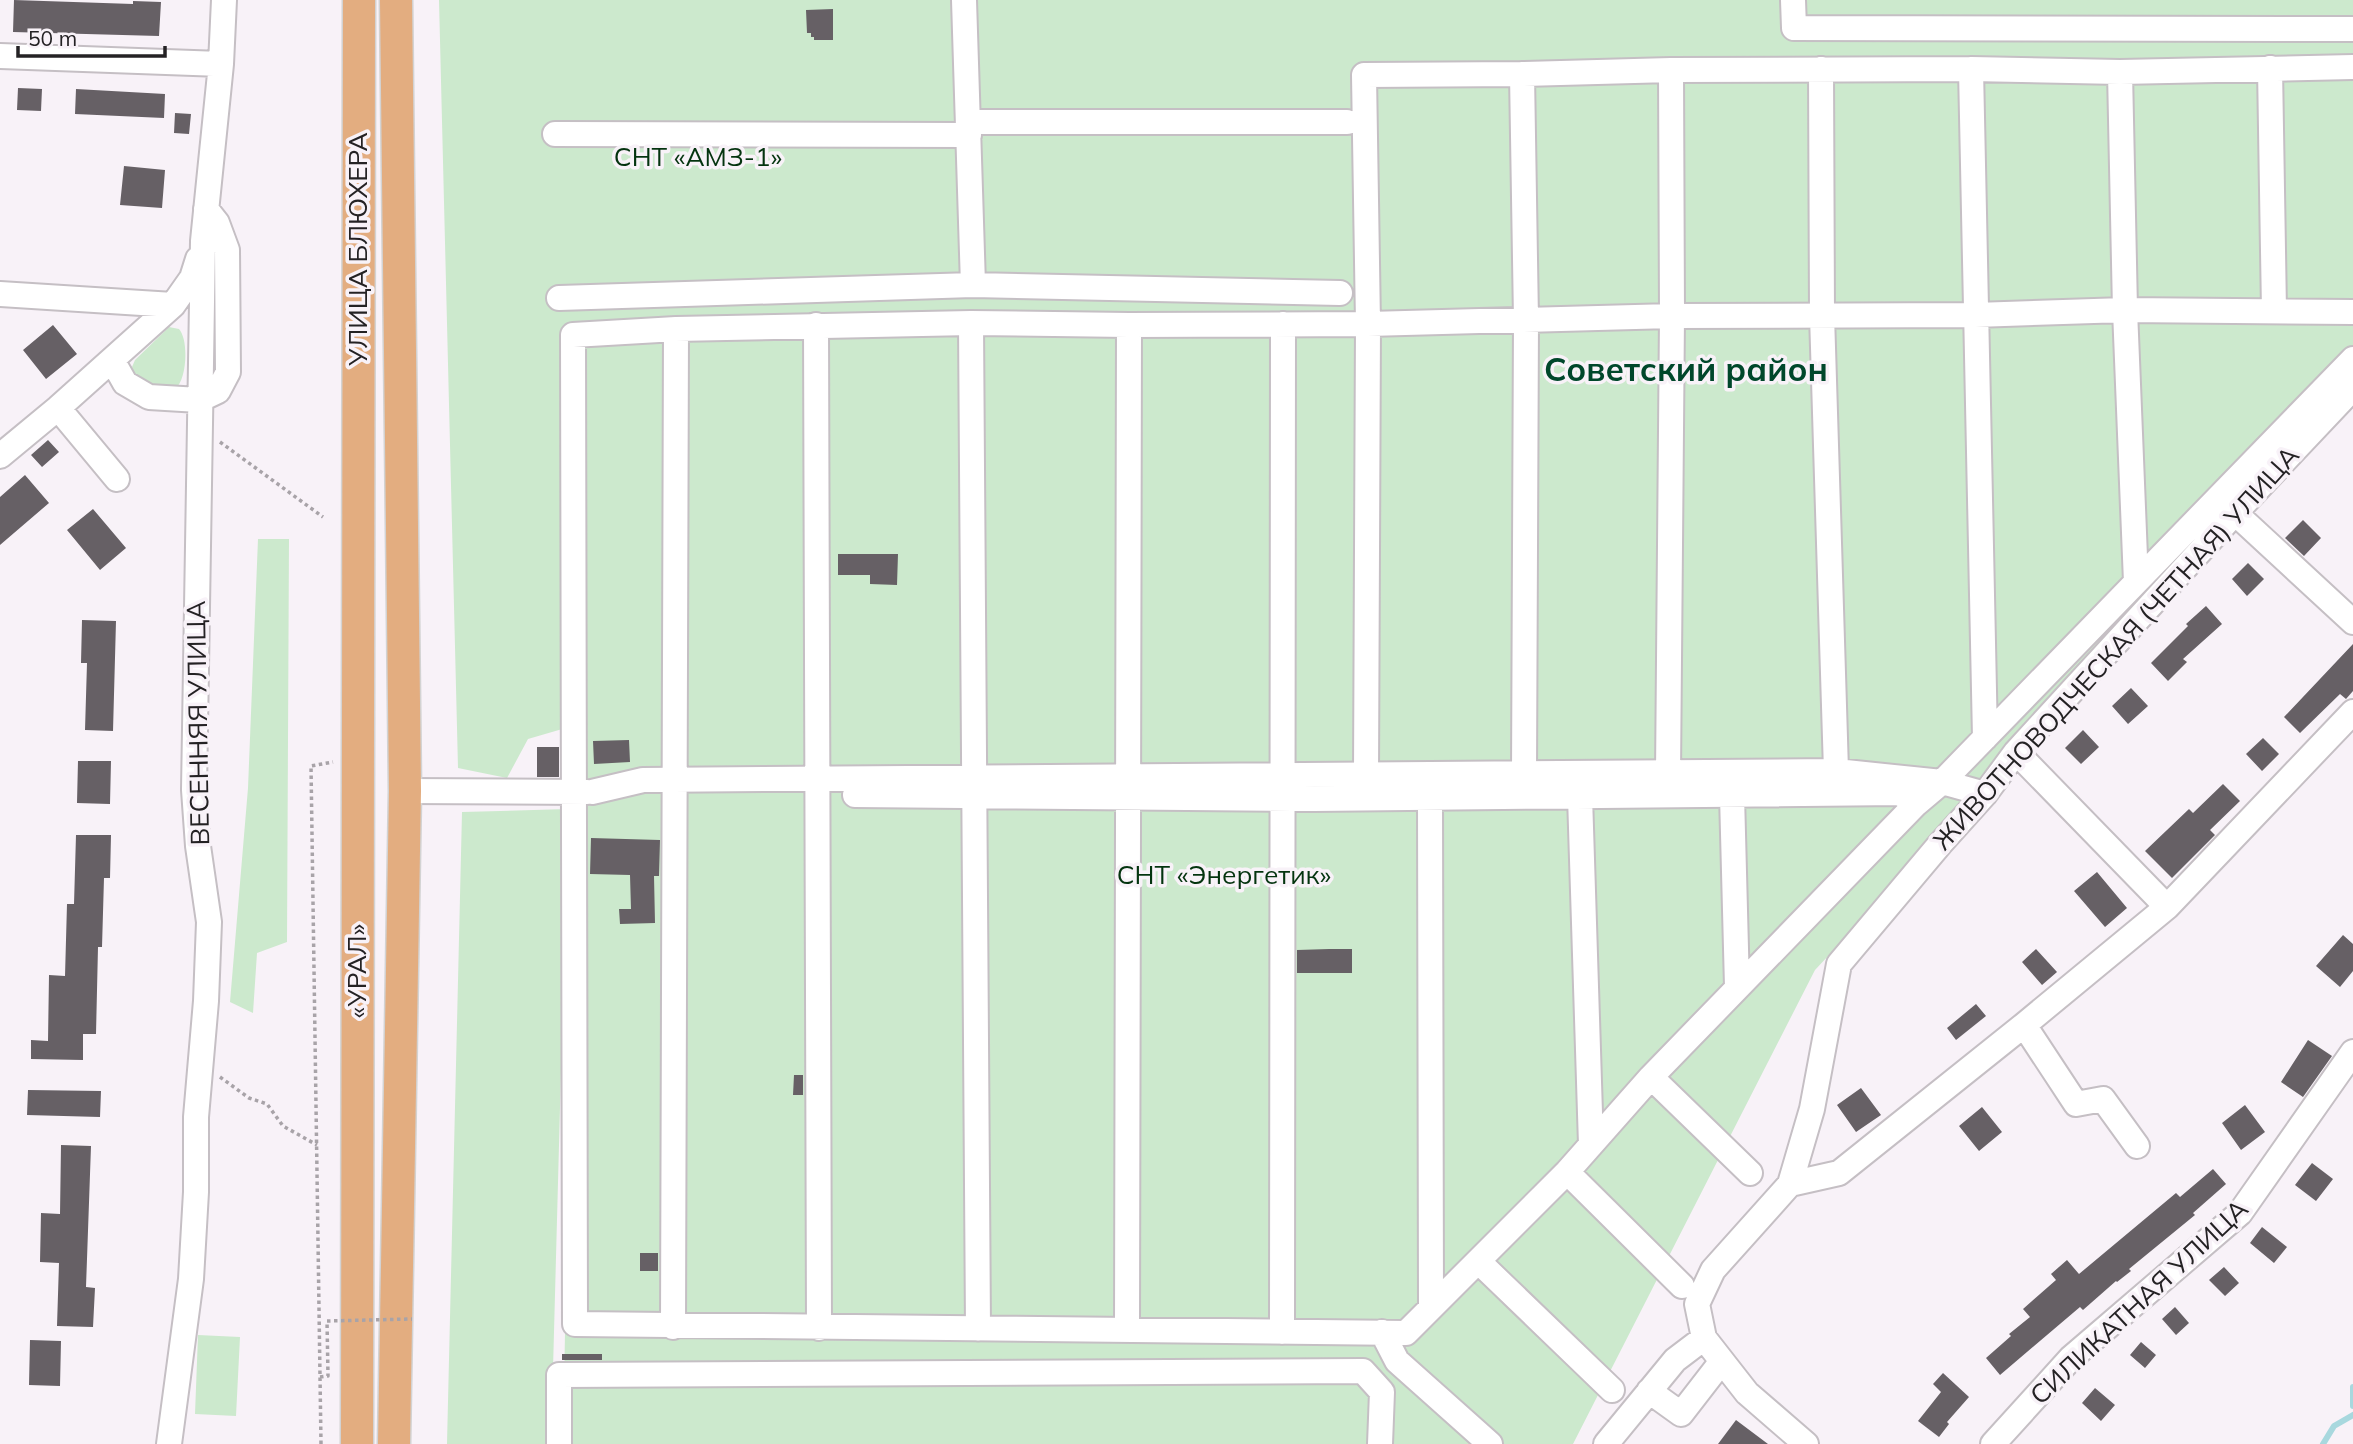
<svg xmlns="http://www.w3.org/2000/svg" width="2353" height="1444" font-family="Mulish,sans-serif">
	<style>
		.green { fill: #cce9cd }
		.lines { fill: none; stroke-linecap: round; stroke-linejoin: round }
		.stream { stroke: #a8d8de; stroke-width: 6 }
		.building { fill: #666065 }
		.minor-casing { stroke: #c5bfc4; stroke-width: 28 }
		.major-casing { stroke: #d3d3d3; stroke-width: 35 }
		.path { stroke: #a8a3a8; stroke-width: 3.5; stroke-dasharray: 3.5 3.5; stroke-linecap: butt }
		.minor { stroke: #fff; stroke-width: 24 }
		.major { stroke: #e3ad80; stroke-width: 32 }
		.path-bridge { stroke: #a8a3a8; stroke-width: 3.5; stroke-dasharray: 3.5 3.5; stroke-linecap: butt }
		.labels { text-anchor: middle; stroke-width: 7; stroke-linejoin: round; paint-order: stroke }
		.park-label { font-size: 26px; fill: #04340f; stroke: #f8f2f8 }
		.street-label { font-size: 26px; fill: #242224; stroke: #f8f2f8 }
		.district-label { font-size: 33px; font-weight: bold; fill: #00472b; stroke: #f8f2f8 }
	</style>
	<rect width="100%" height="100%" fill="#f8f2f8"/>
	<path class="green" d="M439,0h1914v396l-538,574 -242,474h-1010l13,-719 -48,14 -21,39 -49,-10z
		M169,327l10,2c10,11 8,51 -4,60l-26,-4 -14,-8 -3,-10 3,-7z
		M258,539h31l-2,403 -30,11 -4,60 -23,-11 18,-214z
		M568,809l-17,635h-104l15,-632z
		M198,1335l42,2 -4,79 -41,-2z"/>
	<g class="lines">
		<path class="stream" d="M2353,1387v19
			M2323,1444l11,-18 19,-11"/>
	</g>
	<path class="building" d="M14,0l119,4v-3l28,1 -2,34 -146,-4z
		M833,9v31h-19v-3h-3v-4h-4l-1,-23z
		M18,88l24,1 -1,22 -24,-1z
		M76,89l89,5 -1,24 -89,-4z
		M175,113l16,1 -2,20 -15,-1z
		M124,166l41,4 -3,38 -42,-3z
		M53,325l24,29 -31,25 -23,-29z
		M48,440l11,12 -17,15 -11,-12z
		M25,475l24,28 -49,42v-48z
		M93,509l33,39 -26,22 -33,-40z
		M2303,520l18,18 -17,18 -19,-18z
		M838,554h60l-1,31 -27,-1v-9h-32z
		M2248,563l16,16 -17,17 -15,-17z
		M2206,606l16,18 -39,35 4,3 -19,19 -17,-18 37,-37 -2,-2z
		M82,620l34,1 -3,110 -28,-1 2,-67h-6z
		M2353,644v47l-7,8 -6,-5 -40,39 -16,-16z
		M2131,688l17,18 -20,18 -16,-18z
		M2083,730l16,17 -18,17 -16,-16z
		M2263,738l16,16 -17,17 -16,-17z
		M629,740l1,22 -36,2 -1,-23z
		M537,747h22v30h-22z
		M78,761h33l-1,43 -33,-1z
		M2223,784l17,17 -30,29 5,5 -43,43 -27,-27 44,-42 4,4z
		M76,835h35l-1,43h-6l-2,69h-4l-2,87h-13v26l-52,-1v-19l17,1 1,-66 16,1 2,-72h7z
		M591,838l69,2 -1,36h-5l1,47 -35,1 -1,-15h12l-1,-34 -40,-1z
		M2097,872l30,36 -22,19 -31,-36z
		M2343,935l10,9v27l-13,16 -24,-21z
		M1329,949h23v24h-55v-23z
		M2036,949l21,23 -15,13 -20,-23z
		M1976,1004l10,12 -30,24 -9,-12z
		M2308,1040l24,16 -29,41 -22,-15z
		M794,1075h9v20h-10z
		M1861,1088l20,27 -25,17 -19,-27z
		M28,1090l73,1 -1,26 -73,-2z
		M2245,1105l20,27 -24,18 -19,-27z
		M1982,1107l20,25 -23,19 -20,-25z
		M61,1145l30,1 -5,141 9,1 -2,39 -36,-1 2,-63 -19,-1 1,-49 19,1z
		M2312,1163l21,16 -17,22 -21,-16z
		M2213,1169l13,15 -33,29 2,2 -66,54 2,2 -14,11 -1,-1 -33,29 -3,-3 -80,68 -14,-17 25,-22 -2,-2 21,-17 -7,-8 33,-29 -5,-6 16,-14 12,14 97,-81 4,4z
		M2262,1227l25,20 -13,16 -24,-20z
		M640,1253h18v18h-18z
		M2224,1267l15,16 -14,13 -16,-16z
		M2175,1307l14,16 -13,12 -14,-16z
		M30,1340l31,1 -1,45 -31,-1z
		M2141,1342l15,13 -11,13 -15,-13z
		M562,1354h40v6h-40z
		M1943,1373l26,24 -22,25 2,2 -10,13 -21,-16 23,-29 -8,-8z
		M2095,1388l20,17 -14,16 -19,-18z
		M1736,1420l32,24h-50z"/>
	<g class="lines">
		<g class="minor-casing">
			<path id="minor" d="M964,0l9,285
				M1793,0l1,28 559,1
				M0,56l221,8
				M2270,68l4,243
				M1821,69l1,246 14,456
				M1971,69l14,669
				M2120,72l5,238 11,272
				M1522,74l4,246 -2,455
				M968,122h379
				M555,134l414,1
				M0,294l173,11
				M559,298l414,-13 367,8
				M971,323l7,1006
				M816,325l3,1003
				M112,360l13,23 24,14 50,3 19,-9 10,-19 -1,-122 -10,-27 -11,-14
				M58,408l59,71
				M0,456l58,-48 115,-103 19,-27 6,-19
				M2235,513l118,109
				M2016,752l151,155
				M1668,774l4,-458 -1,-246
				M1366,776l2,-452 -4,-249 158,-1 149,-4 300,-1 149,3 233,-5
				M405,791l182,1
				M592,792l51,-12 1193,-9 106,11 411,-423
				M855,795l459,4 586,-6 16,11 26,-22 43,12
				M1732,795l5,192
				M1580,796l11,349
				M1430,798l1,510
				M1916,804l-265,273 -84,95 -161,161 -831,-9 -2,-989 103,-6 295,-6 158,2 239,-1 304,-8 303,-1 150,-5 228,2
				M2024,1025l52,79 27,-5 34,47
				M1651,1077l99,96
				M1567,1172l115,114
				M1790,1184l49,-11 185,-148 143,-118 186,-195
				M1478,1261l134,129
				M673,1327l3,-998
				M1127,1330l2,-1005
				M1282,1332l1,-1008
				M1382,1332l15,29 93,83
				M1649,1391l32,23 41,-53
				M169,1444l22,-165 5,-87v-75l10,-116 3,-79 -11,-76 -4,-56 9,-549 18,-177 3,-64
				M559,1444v-69l804,-4 19,21 -2,52
				M1606,1444l69,-84 29,-22
				M1806,1444l-59,-51 -43,-55 -7,-34 16,-34 77,-86 22,-75 27,-145 101,-120 45,-50 31,-42 219,-239 118,-125
				M1993,1444l78,-86 169,-145 113,-161"/>
		</g>
		<g class="major-casing">
			<path id="major" d="M357,1444l2,-1444
				M394,1444l11,-653 -9,-791"/>
		</g>
		<path class="path" d="M220,442l103,75
			M220,1077l29,21 18,6 16,22 34,19
			M320,1377l8,-1 -1,-55
			M321,1444l-10,-678 22,-4"/>
		<use href="#minor" class="minor"/>
		<use href="#major" class="major"/>
		<path class="path-bridge" d="M327,1321l85,-2"/>
	</g>
	<g class="labels">
		<g class="park-label">
			<text x="698" y="166">СНТ «АМЗ-1»</text>
			<text x="1224" y="884">СНТ «Энергетик»</text>
		</g>
		<g class="street-label">
			<text transform="translate(358 249) rotate(-90)" y="9">УЛИЦА БЛЮХЕРА</text>
			<text transform="translate(2116 648) rotate(-48)" y="9">ЖИВОТНОВОДЧЕСКАЯ (ЧЕТНАЯ) УЛИЦА</text>
			<text transform="translate(198 723) rotate(-91)" y="9">ВЕСЕННЯЯ УЛИЦА</text>
			<text transform="translate(357 971) rotate(-90)" y="9">«УРАЛ»</text>
			<text transform="translate(2139 1302) rotate(-43)" y="9">СИЛИКАТНАЯ УЛИЦА</text>
		</g>
		<g class="district-label">
			<text x="1686" y="381">Советский район</text>
		</g>
	</g>
	<path d="M18 46v10h147v-10" fill="none" stroke="#242224" stroke-width="3.5"/>
	<text x="28" y="46" font-size="21" fill="#242224" stroke="#f8f2f8" stroke-width="5" paint-order="stroke">50 m</text>
</svg>
